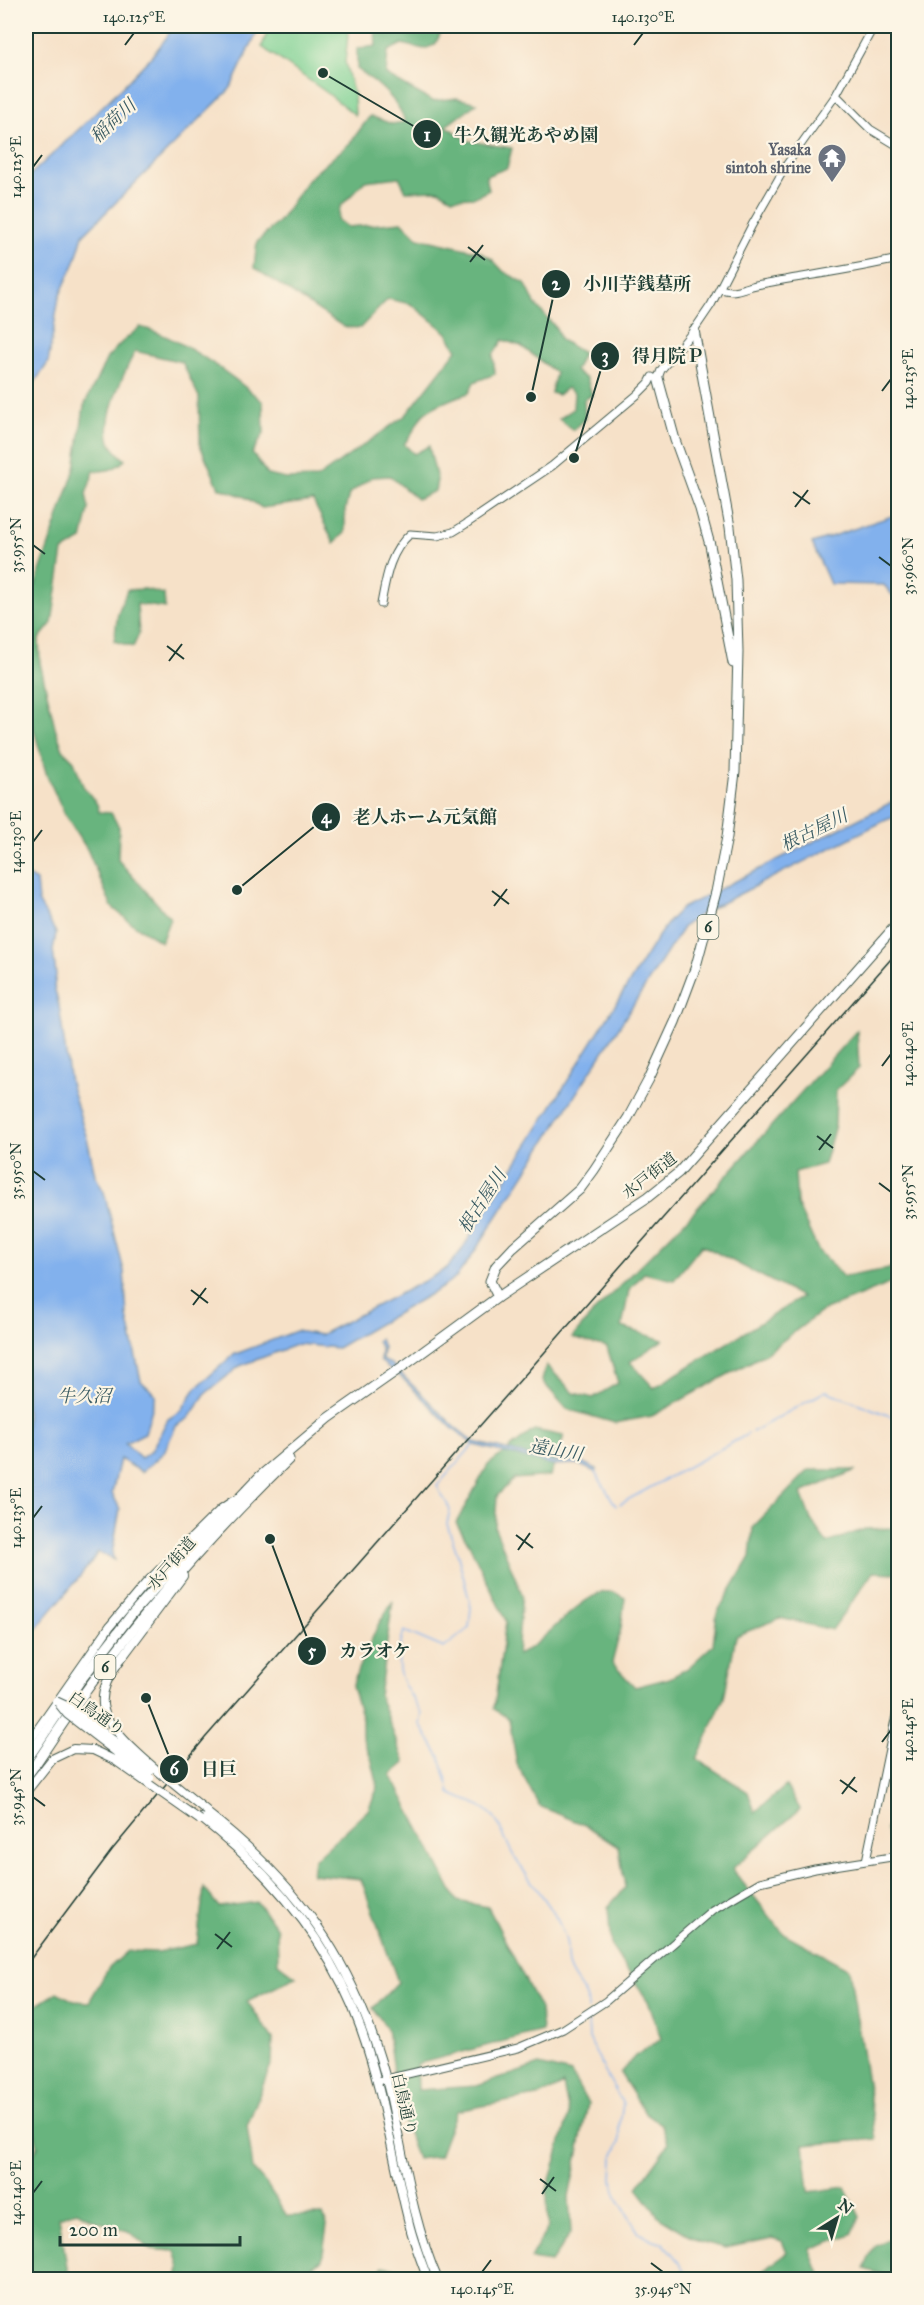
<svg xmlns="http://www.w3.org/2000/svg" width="924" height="2305" font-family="'IM FELL Great Primer','Noto Serif JP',serif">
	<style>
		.green { fill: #80d294; stroke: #508864; stroke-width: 1.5 }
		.forest { fill: #68b47e; stroke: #447859; stroke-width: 1.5; fill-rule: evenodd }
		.water { fill: #82b1ed; stroke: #507790; stroke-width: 1.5 }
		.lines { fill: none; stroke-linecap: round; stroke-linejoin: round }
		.stream { stroke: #82b1ed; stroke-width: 1.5 }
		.tertiary-casing { stroke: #3f564a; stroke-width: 9 }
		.secondary-casing { stroke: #3f564a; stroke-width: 10 }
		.trunk-casing { stroke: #3f564a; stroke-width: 11 }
		.tertiary { stroke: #fff; stroke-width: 7 }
		.secondary { stroke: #fff; stroke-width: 8 }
		.trunk { stroke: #fff; stroke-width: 9 }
		.rail { stroke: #1f3d34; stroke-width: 1.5 }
		.secondary-bridge-casing { stroke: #3f564a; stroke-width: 10; stroke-linecap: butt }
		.secondary-bridge { stroke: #fff; stroke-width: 8 }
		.ticks { fill: none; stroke: #1f3d34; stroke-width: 2 }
		.labels { text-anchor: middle; stroke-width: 4.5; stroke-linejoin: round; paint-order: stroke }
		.shield { fill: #fcf5e5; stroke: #617469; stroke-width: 1.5 }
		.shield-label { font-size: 15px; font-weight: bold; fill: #1f3d34 }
		.worship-label { font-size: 16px; font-weight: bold; fill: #5b616d; stroke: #fcf5e5; text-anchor: end }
		.street-label { font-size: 16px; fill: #1f3d34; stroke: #fcf5e5 }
		.water-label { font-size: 18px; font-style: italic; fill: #385a62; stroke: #fcf5e5 }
		.leader { fill: none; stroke: #1f3d34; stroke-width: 2 }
		.callout-dot { fill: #1f3d34; stroke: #fcf5e5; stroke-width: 2 }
		.mark-label { font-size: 18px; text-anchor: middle; font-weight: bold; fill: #fff }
		.callout-label { font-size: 18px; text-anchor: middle; font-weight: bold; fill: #1f3d34; stroke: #fcf5e5; stroke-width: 4.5; stroke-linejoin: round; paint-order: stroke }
		.neatline { fill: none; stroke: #1f3d34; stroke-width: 2 }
		.ticks-label { font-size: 15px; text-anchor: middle; fill: #1f3d34 }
	</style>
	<rect width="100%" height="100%" fill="#fcf5e5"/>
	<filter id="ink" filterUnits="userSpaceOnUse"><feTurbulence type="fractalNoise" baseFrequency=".0167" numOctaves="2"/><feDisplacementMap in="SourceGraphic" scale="12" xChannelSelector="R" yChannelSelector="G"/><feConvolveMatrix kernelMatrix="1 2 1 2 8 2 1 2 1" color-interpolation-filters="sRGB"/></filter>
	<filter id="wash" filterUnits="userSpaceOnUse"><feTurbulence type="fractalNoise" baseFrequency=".008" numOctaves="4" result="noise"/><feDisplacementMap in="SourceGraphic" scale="24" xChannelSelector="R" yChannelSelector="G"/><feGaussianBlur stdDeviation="1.35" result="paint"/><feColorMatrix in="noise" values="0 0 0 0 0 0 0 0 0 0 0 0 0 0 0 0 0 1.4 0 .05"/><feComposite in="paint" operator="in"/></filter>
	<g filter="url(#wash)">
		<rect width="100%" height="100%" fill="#f6e1c8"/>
		<path class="green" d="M269,26h80l-4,36 9,34 1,19 -29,-23 -64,-45z"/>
		<path class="forest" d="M375,26h65l2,4 -7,15 -11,4 -22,-5 -14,7 -2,24 46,26 25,-3 20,5 -31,23 23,15 43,7 -5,20 -21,8 3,14 -14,7 -23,1 -13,-8 -33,1 -7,-14 -34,4 -25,26 -2,13 10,7 54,-5 16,16 62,14 12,7 12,13 21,11 11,22 20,23 5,12 22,13 -8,18 12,8 5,16 -8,5 1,19 -12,11 -14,-11 14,-10 1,-16 -7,-5 -9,7 -7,-2 5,-20 -35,-27 -18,-6 -10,15 2,19 -21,8 -5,11c-11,3 -40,14 -47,23 -6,9 -10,19 -18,28l10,10 15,-8 8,34 -2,11 -18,8 -27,-23 -18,1 -23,17 -4,16v23l-11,10 -21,-42 -51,7 -17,-11 -26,-9 -19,-43 -1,-48 -17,-35 -47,-11c-11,23 -33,65 -25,91 2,6 10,13 15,18 -11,10 -17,11 -31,11l-8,23 3,15 -7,31 -19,11 -11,72 -13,16 1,24 15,64 8,23 11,11 9,25 14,18 2,8 12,1 8,14 -1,33 52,58 -9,24 -30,-19 -19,-16 -25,-58 -21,-32 -19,-41 -21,-74v-90l49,-143 9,-63 23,-48 14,-15 19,-16c40,10 92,48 123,75l1,31 -12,20 16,22 18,4 31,-1 89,-63 51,-65 -10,-17 -36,-29 -23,-5 -28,29 -16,-1 -90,-59 3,-26 23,-22 28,-41 42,-36 20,-27 22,8 13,-2c-6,-22 -30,-41 -48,-53v-20l19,-3z
			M145,589l19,5 1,14 -28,-4 2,30 -6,13 -19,-6 4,-28 9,-23z
			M857,1030l2,38 -23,22 -1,35 -11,39 -29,8 2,32 21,46 25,27 46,-8 9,-9v19l-16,8 -60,24 -57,43 -113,62 -37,7 -48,-14 -25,-28 4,-16 28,28 19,5 25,-15 -11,-36 -35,-9 21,-25 101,-101zM702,1245l100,52 -148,91 -24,-26 33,-22 -41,-13 7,-37 15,-17 30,7z
			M534,1430l30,6 -14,40 -36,3 -17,17 -2,32 27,66 -5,61c31,-12 65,-67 96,-63 3,0 9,5 12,6l-4,30 -9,35 23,24 35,-9 18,-10 25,-23 4,-32 33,-56 3,-30 56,-57h47l-55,23 10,27 16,23 38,-14 33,-1v45l-25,-1 -41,58 -52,-12 -44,18 -12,62 -27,61 51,33 7,20 31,-26 14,23 -68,60 51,64 66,36 27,170 -72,6 5,47 36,-5 15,30 -8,17 -42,15 12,30h-67l14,-14 18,-12 -5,-12 -10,-3 -46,10 -27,-7 -40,-24 -22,-29 31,-44 -6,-19 -17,-12 -25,-40 15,-17 26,-17 -13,-38 -37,-55 -3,-39 17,-19 -6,-41 -32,-21 -48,-20 -22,-42 -8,-45 -15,-10 12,-88 -37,-77 -13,-21 32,-58z
			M393,1601l-14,95 26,67 -14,12 66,126 31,6 52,102 2,22 -125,33 1,26 59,-4 62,-21 32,8 17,31 -19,93 2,36 -20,29 -21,-3 18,-32 -1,-37 22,-75 -6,-31 -21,11 -86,16 -17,45 -22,3 -19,-54 -11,-76 -14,-21 25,-26 -37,-103 -49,-5 2,-14 54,-50 10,-23 -6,-26 -10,-25v-18l-10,-31 6,-18 21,-46z
			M898,1800v61l-12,-31z
			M204,1888l15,19 38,-5 20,27 1,34 18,14 -49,24 26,38 -1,23 -25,64 6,43 14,16 20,31 36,-1 4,10 -5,35 -29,19h-115l2,-11 -5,-17 -25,-2 -22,-18 -35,-11 -16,-9 -18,6 10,62h-43v-114l12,-19 -12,-46v-88l31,-20 17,9 15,1 19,-33 20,-18 30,1 39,-8z
			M898,2236v43l-34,-10 11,-24z
			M383,2266l35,6 3,7h-40z"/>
		<path class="water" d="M173,26h87l-30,63 -147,146 -8,27 -16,35 -11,66 -22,32v-216c35,-33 70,-65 103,-99 16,-17 34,-34 44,-54z
			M898,514v88l-14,-17 -54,-1 -18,-41z
			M898,799v17l-12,4 -182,92 -20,14 -213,331 -14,19 -16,12 -104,60 -39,-4 -58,22 -35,28 -16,24 -13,8 -12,26 -22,20 -22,-13 -8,34 8,16 -8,45 2,6 -16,-8c-21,32 -50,59 -72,91v-768l10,6 2,20 18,32 -3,17 3,25 -2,11 5,20 11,77 18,59 7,33 9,17 20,79 3,45 14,65 15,14 -11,38 -20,10 16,15 10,-7 17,-32 13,-8 15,-23 37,-33 63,-24 24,4 112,-58 15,-9 14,-17 198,-316 11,-15 12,-12z
			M380,1339l3,8 -1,13 9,4 63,62 20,16 80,20 25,-1 18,8 -2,3 -17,-8 -25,1 -79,-20 -22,-17 -50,-50 -22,-17 1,-12 -4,-8z"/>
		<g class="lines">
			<path class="stream" d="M752,1432l74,-41 72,28
				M594,1470l22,36
				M620,1504l128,-70
				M448,1785l-8,-28 -20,-33 2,-11c-22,-34 -30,-40 -18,-82l40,17 25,-20 2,-21 -13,-51 -11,-32 3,-15 -13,-23 36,-41
				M449,1789l1,4c13,8 31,10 41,21 12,13 15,30 24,44 17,27 42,51 51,83 2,8 0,19 3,27 5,15 20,24 19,41
				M588,2017l1,21 16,34 18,32 -3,19v19l-7,15 -1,24 6,18 21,34 14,8 10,2 17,20 9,17"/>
		</g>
	</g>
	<g filter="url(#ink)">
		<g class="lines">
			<g class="tertiary-casing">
				<path id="tertiary" d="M836,95l34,34 28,17
					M720,289c18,5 20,-1 36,-4 47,-9 95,-15 142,-26
					M658,378l3,-8 33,-40 17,-25 41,-80 35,-61 49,-69 38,-69
					M381,604c5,-26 8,-51 29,-70l27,2 16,-4 13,-8 86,-58 85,-71 12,-12 3,-6
					M866,1861l32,-156
					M382,2080l136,-32 45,-19 43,-28 106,-91 48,-28 55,-13 83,-13"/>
			</g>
			<g class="secondary-casing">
				<path id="secondary" d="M121,1659l62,-83
					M26,1746l84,-120 36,-43 75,-74 12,-8
					M206,1812c101,78 156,163 185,287 13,60 22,124 47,181
					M201,1818c70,55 130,125 160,211 22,61 31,127 47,190 4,20 13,41 20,61"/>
			</g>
			<g class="trunk-casing">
				<path id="trunk" d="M658,378l17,62 25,69 10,36 23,118
					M498,1297l-8,-16 6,-15 17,-18 67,-59 14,-19 34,-52 21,-39 26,-57 21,-56 20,-74 11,-55 8,-65 3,-120 -2,-72 -6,-53 -36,-197
					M26,1761l54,-80 52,-67 51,-57 76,-80 70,-59 80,-56 89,-65 150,-100 30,-24 220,-250
					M26,1778c18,-26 35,-53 54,-79 62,-86 133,-166 209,-240"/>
			</g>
			<use href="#tertiary" class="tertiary"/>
			<use href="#secondary" class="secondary"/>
			<use href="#trunk" class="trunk"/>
			<path class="rail" d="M26,1965l86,-115 93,-112 693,-787"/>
			<g class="secondary-bridge-casing">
				<path id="secondary-bridge" d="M121,1659c-11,15 -22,32 -17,51 6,27 79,81 103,101
					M56,1701l15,7 81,62
					M59,1704l8,10 83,64
					M26,1792l26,-33 21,-10 20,1 23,11 84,59"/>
			</g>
			<use href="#secondary-bridge" class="secondary-bridge"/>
		</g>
	</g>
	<path class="ticks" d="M125,45l9,-12M634,45l9,-12M33,167l9,-12M468,247l17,13M470,262l13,-17M882,391l9,-12M793,492l17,12M795,507l13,-17M33,545l12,9M879,557l12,9M167,646l17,13M169,661l13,-17M33,842l9,-12M492,891l17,13M494,906l13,-17M882,1066l9,-12M817,1136l16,12M819,1150l12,-16M33,1171l12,9M879,1183l12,9M191,1290l17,13M193,1305l13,-17M33,1518l9,-12M516,1535l17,13M518,1550l12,-17M882,1742l9,-12M840,1780l17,12M842,1794l13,-17M33,1797l12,9M215,1934l17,13M217,1949l13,-17M540,2179l16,12M33,2193l9,-12M542,2194l12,-17M651,2263l12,9M482,2272l9,-12"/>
	<defs>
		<g id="temple-pin" transform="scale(1.5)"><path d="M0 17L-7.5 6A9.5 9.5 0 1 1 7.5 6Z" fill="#6b7280" stroke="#fcf5e5"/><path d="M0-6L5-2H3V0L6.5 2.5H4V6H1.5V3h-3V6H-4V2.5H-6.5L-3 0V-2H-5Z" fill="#fff"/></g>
	</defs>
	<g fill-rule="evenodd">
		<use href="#temple-pin" x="832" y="158"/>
	</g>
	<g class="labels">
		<g class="shield">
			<rect x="697.5" y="915" width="21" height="24" rx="4.5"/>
			<rect x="94.5" y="1655" width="21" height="24" rx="4.5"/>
		</g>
		<g class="shield-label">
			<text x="708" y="932">6</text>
			<text x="105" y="1672">6</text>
		</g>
		<g class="worship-label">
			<text x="811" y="155">Yasaka<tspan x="811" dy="18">sintoh shrine</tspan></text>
		</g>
		<g class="street-label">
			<text transform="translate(649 1175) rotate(-38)" y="6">水戸街道</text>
			<text transform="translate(171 1563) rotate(-49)" y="6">水戸街道</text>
			<text transform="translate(97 1713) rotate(35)" y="6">白鳥通り</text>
			<text transform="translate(405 2104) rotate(77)" y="6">白鳥通り</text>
		</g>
		<g class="water-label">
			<text transform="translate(113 121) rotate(-43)" y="6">稲荷川</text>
			<text transform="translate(814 830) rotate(-26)" y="6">根古屋川</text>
			<text transform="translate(482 1201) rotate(-57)" y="6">根古屋川</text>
			<text x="84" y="1402">牛久沼</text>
			<text transform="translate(556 1450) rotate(10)" y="6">遠山川</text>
		</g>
	</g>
	<path class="leader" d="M323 73L427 134M531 397L556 284M574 458L605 356M237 890L326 817M270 1539L312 1651M146 1698L174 1769"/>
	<g class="callout-dot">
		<circle cx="323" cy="73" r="6"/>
		<circle cx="531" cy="397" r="6"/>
		<circle cx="574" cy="458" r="6"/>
		<circle cx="237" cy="890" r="6"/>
		<circle cx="270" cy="1539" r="6"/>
		<circle cx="146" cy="1698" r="6"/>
		<circle cx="427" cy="134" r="15"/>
		<circle cx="556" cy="284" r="15"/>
		<circle cx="605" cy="356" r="15"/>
		<circle cx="326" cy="817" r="15"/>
		<circle cx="312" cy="1651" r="15"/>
		<circle cx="174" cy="1769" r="15"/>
	</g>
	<g class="mark-label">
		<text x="427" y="141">1</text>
		<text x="556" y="290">2</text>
		<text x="605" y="362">3</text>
		<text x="326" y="823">4</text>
		<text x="312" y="1657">5</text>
		<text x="174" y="1775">6</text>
	</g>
	<g class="callout-label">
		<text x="526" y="141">牛久観光あやめ園</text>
		<text x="637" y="290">小川芋銭墓所</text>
		<text x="668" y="362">得月院Ｐ</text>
		<text x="425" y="823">老人ホーム元気館</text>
		<text x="375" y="1657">カラオケ</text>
		<text x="219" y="1775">日巨</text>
	</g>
	<rect width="924" height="2305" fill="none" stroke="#fcf5e5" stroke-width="66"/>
	<g transform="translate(837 2218) rotate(37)" stroke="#fcf5e5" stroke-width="4.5" paint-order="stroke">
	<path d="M0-4.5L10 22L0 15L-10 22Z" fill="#1f3d34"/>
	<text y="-9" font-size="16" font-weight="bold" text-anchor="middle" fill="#1f3d34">N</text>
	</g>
	<path d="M60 2236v9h180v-9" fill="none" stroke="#1f3d34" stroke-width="3"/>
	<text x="69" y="2236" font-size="18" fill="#1f3d34" stroke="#fcf5e5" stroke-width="4.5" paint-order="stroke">200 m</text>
	<rect x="33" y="33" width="858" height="2239" class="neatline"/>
	<g class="ticks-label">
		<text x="134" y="22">140.125°E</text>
		<text x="643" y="22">140.130°E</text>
		<text transform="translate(16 167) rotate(-90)" y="5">140.125°E</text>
		<text transform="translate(908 379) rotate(-90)" y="5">140.135°E</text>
		<text transform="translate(16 545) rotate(-90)" y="5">35.955°N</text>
		<text transform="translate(908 566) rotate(-90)" y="5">35.960°N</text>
		<text transform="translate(16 842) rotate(-90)" y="5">140.130°E</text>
		<text transform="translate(908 1054) rotate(-90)" y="5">140.140°E</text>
		<text transform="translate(16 1171) rotate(-90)" y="5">35.950°N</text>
		<text transform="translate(908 1192) rotate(-90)" y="5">35.955°N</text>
		<text transform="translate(16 1518) rotate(-90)" y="5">140.135°E</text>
		<text transform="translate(908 1730) rotate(-90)" y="5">140.145°E</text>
		<text transform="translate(16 1797) rotate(-90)" y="5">35.945°N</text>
		<text transform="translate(16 2193) rotate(-90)" y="5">140.140°E</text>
		<text x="482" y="2294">140.145°E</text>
		<text x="663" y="2294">35.945°N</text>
	</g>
</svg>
